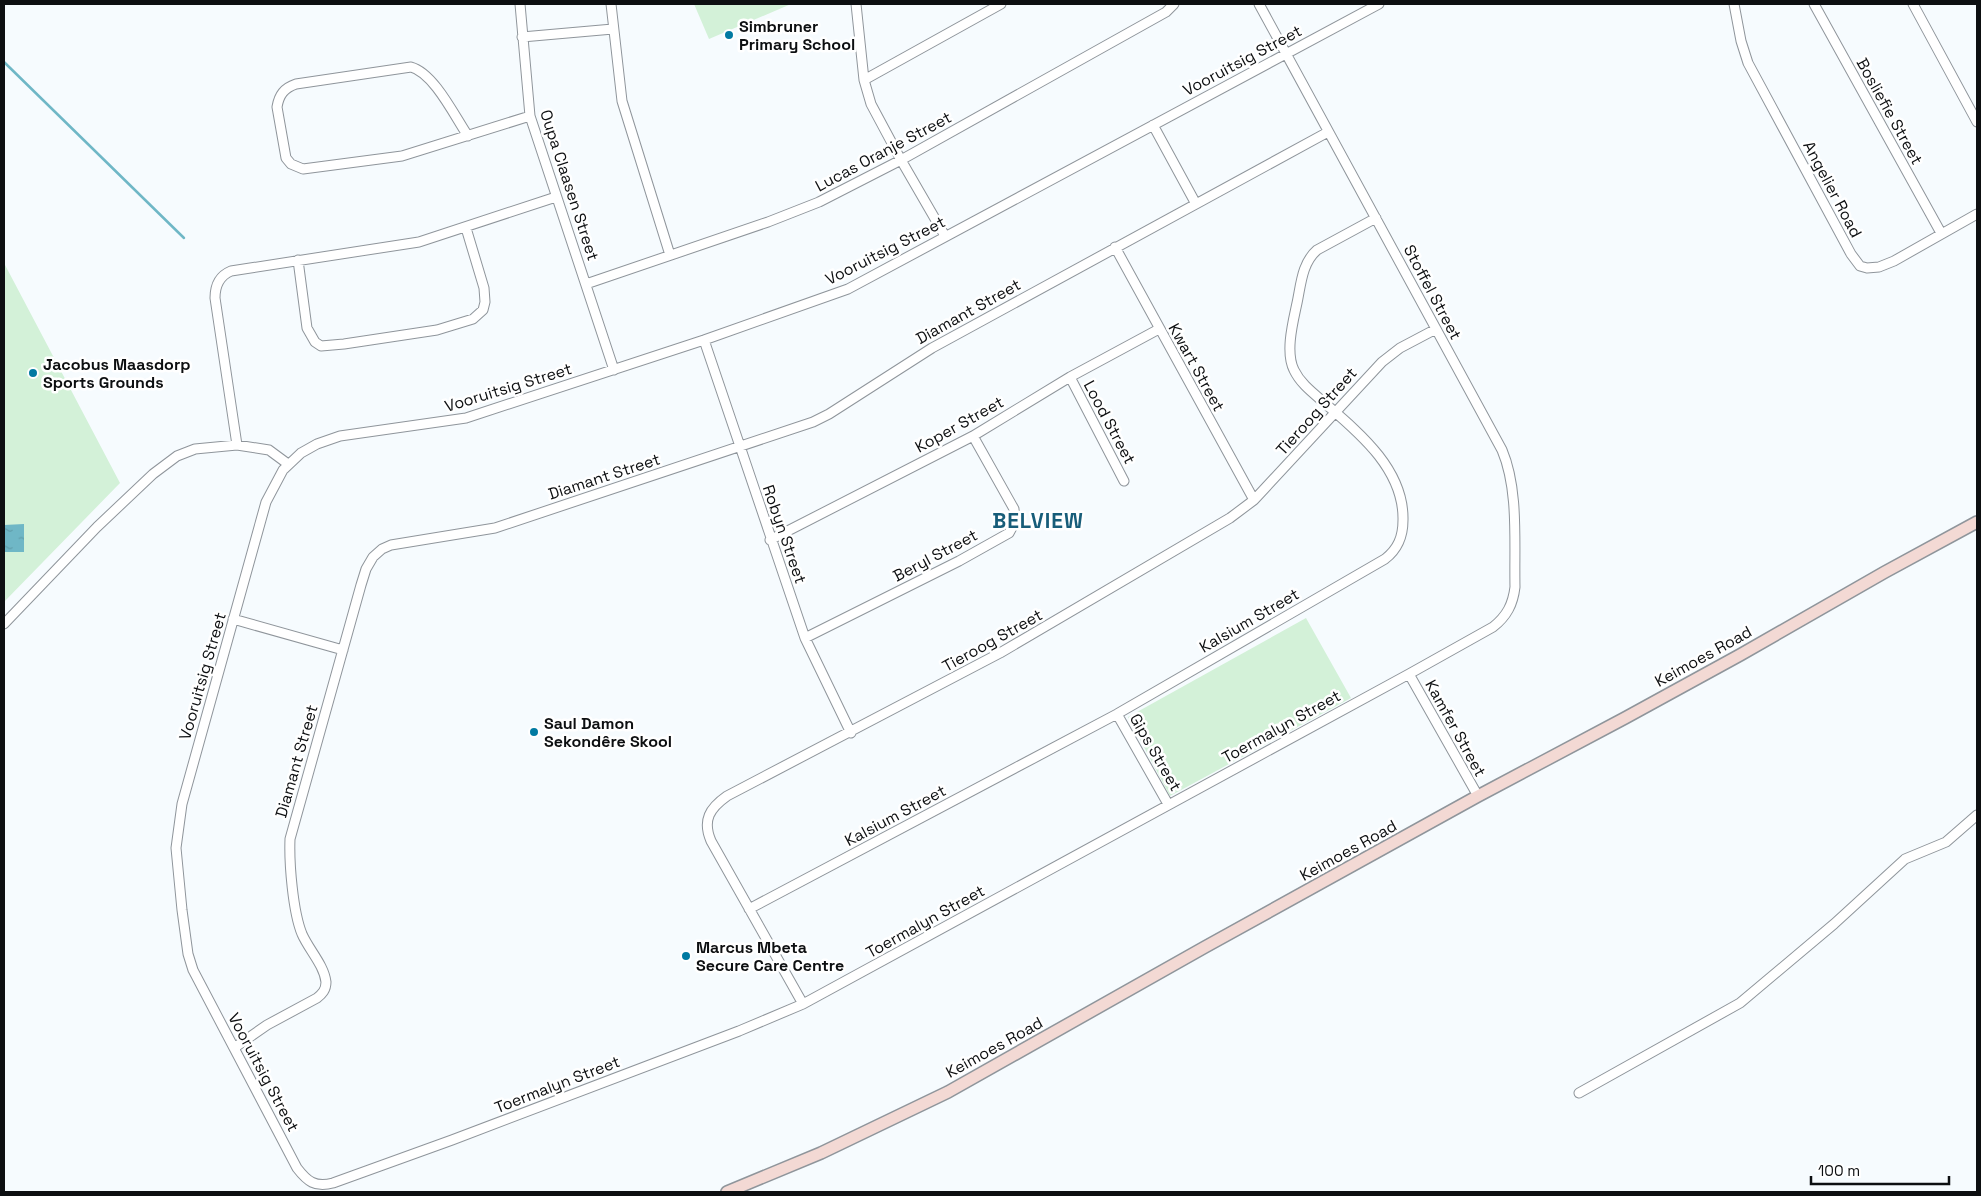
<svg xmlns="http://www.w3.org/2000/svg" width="1981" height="1196" font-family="'Space Grotesk',sans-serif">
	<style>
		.green { fill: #d3f1d8 }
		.water { fill: url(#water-ripples) }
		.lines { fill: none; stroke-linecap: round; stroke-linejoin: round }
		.stream { stroke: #6fb7c6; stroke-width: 2.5 }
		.street-casing { stroke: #8f959b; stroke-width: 11 }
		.secondary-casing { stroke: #8f959b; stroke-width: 14 }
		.street { stroke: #fff; stroke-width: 9 }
		.secondary { stroke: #f3d9d4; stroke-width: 11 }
		.poi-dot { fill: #017aa2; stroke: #fff; stroke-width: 2 }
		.labels { text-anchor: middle; stroke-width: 5; stroke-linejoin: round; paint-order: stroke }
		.poi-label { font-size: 16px; font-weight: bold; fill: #0d0f11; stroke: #fff; text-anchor: start }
		.street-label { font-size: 16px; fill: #0d0f11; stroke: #fff }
		.district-label { font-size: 21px; font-weight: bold; letter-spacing: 1px; fill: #185d79; stroke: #fff }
	</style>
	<defs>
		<pattern id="water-ripples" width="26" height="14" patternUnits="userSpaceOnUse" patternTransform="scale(1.25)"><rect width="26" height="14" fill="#6fb7c6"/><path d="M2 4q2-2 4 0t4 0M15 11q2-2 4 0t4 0" fill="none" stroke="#5f9ca9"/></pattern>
	</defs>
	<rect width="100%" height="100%" fill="#f6fbfe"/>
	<path class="green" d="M694,4h97l-82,35z
		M4,263l116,220 -116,119z
		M1306,618l45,80 -181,98 -42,-79z"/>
	<path class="water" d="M24,524v28h-20v-27z"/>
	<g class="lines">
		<path class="stream" d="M4,62l180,176"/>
		<g class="street-casing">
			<path id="street" d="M520,4l10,112 84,254
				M611,4l11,97 48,154
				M856,4l8,76 7,24 30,56 44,76
				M1259,4c80,149 162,297 243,446 17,40 12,94 13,137 -2,17 -8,29 -22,40l-84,47 -606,330 -64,27 -287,109 -119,43c-18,5 -26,-2 -36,-15l-104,-198 -5,-16 -6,-44 -6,-62 6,-44 84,-302 17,-32 18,-17 16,-9 23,-8 126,-18 238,-78 144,-51 531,-285
				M1734,4l7,37 7,22 103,191 9,12 7,2 12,-1 15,-6 83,-47
				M1814,4l127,229
				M1913,4l64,118
				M522,37l91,-8
				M864,80l137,-76
				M1153,125l43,79
				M468,136c-13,-19 -34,-63 -57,-69l-115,17c-12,4 -17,11 -19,23l9,51 5,6 12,5 99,-13 128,-40
				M1115,247l139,253
				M298,260l9,68 8,14 6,4 23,-2 93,-14 36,-11 10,-9 2,-8 -1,-14 -18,-60
				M586,284l182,-62 51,-20 82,-42 265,-148 8,-8
				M704,340l101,298 46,95
				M1070,377l54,104
				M237,445l-22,-147c0,-12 4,-22 16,-27l188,-29 137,-45
				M770,540l203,-104 97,-59 89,-48
				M233,619l110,31
				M4,624l93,-97 56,-53 24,-18 18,-7 42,-4 32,5 19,14
				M805,638l154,-77 50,-28 6,-11 -1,-13 -41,-73
				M1409,674l69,122
				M1117,714l51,90
				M749,909l368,-195 268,-155c13,-10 18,-22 18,-39 1,-49 -41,-85 -75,-114 -12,-11 -27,-21 -34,-36 -9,-18 -1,-48 3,-67 4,-19 5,-40 20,-53l59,-32
				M803,1004l-92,-163c-9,-21 -1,-33 16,-45l273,-143 230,-135 24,-18 128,-138 18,-14 36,-19
				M234,1048l33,-23 50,-27c5,-4 9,-8 9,-16 -2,-17 -17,-32 -24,-48 -9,-22 -13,-70 -12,-95l71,-254 5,-16 7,-12 9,-8 9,-4 104,-17 318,-106 16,-8 103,-66 396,-216
				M1579,1093l161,-90 94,-79 71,-65 41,-17 31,-27"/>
		</g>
		<g class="secondary-casing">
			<path id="secondary" d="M727,1192l94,-39 127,-61 257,-145 273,-151 147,-78 115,-63 145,-83 92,-50"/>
		</g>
		<use href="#street" class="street"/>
		<use href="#secondary" class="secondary"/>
	</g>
	<g class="poi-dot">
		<circle cx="729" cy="35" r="5"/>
		<circle cx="33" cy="373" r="5"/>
		<circle cx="534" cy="732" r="5"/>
		<circle cx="686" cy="956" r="5"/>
	</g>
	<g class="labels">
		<g class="poi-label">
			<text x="739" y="32">Simbruner<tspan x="739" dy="18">Primary School</tspan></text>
			<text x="43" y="370">Jacobus Maasdorp<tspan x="43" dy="18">Sports Grounds</tspan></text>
			<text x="544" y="729">Saul Damon<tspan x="544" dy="18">Sekondêre Skool</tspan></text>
			<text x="696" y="953">Marcus Mbeta<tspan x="696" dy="18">Secure Care Centre</tspan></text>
		</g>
		<g class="street-label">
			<text transform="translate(1242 60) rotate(-28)" y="6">Vooruitsig Street</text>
			<text transform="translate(1890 111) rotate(61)" y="6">Bosliefie Street</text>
			<text transform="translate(883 151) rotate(-28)" y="6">Lucas Oranje Street</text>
			<text transform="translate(570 185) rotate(72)" y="6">Oupa Claasen Street</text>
			<text transform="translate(1833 189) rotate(62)" y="6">Angelier Road</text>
			<text transform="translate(885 250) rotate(-27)" y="6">Vooruitsig Street</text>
			<text transform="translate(1433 292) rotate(62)" y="6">Stoffel Street</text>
			<text transform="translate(968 311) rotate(-29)" y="6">Diamant Street</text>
			<text transform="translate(1197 367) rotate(61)" y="6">Kwart Street</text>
			<text transform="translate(508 387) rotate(-17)" y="6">Vooruitsig Street</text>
			<text transform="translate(1316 411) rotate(-48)" y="6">Tieroog Street</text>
			<text transform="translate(1110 422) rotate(62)" y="6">Lood Street</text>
			<text transform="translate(959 424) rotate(-29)" y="6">Koper Street</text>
			<text transform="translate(604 476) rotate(-18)" y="6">Diamant Street</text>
			<text transform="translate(785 534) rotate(71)" y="6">Robyn Street</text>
			<text transform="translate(935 555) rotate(-28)" y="6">Beryl Street</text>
			<text transform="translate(1249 620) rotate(-30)" y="6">Kalsium Street</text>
			<text transform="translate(992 640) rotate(-29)" y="6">Tieroog Street</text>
			<text transform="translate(1703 656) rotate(-29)" y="6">Keimoes Road</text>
			<text transform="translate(202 676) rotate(-74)" y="6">Vooruitsig Street</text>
			<text transform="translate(1281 726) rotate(-29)" y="6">Toermalyn Street</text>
			<text transform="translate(1456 728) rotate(61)" y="6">Kamfer Street</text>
			<text transform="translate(1156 752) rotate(60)" y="6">Gips Street</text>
			<text transform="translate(296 761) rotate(-74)" y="6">Diamant Street</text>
			<text transform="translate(895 815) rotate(-28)" y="6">Kalsium Street</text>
			<text transform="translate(1348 850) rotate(-29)" y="6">Keimoes Road</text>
			<text transform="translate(925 921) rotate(-29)" y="6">Toermalyn Street</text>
			<text transform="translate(994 1047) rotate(-29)" y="6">Keimoes Road</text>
			<text transform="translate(264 1072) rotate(62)" y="6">Vooruitsig Street</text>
			<text transform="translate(557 1084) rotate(-21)" y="6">Toermalyn Street</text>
		</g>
		<g class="district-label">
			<text x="1038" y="528">BELVIEW</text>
		</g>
	</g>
	<rect width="1981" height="1196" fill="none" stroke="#0d0f11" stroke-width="10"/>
	<path d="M1811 1176v8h138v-8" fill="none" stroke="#0d0f11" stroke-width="2.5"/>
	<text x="1818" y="1176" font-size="15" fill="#0d0f11" stroke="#ffffff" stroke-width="4" paint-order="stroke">100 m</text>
</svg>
